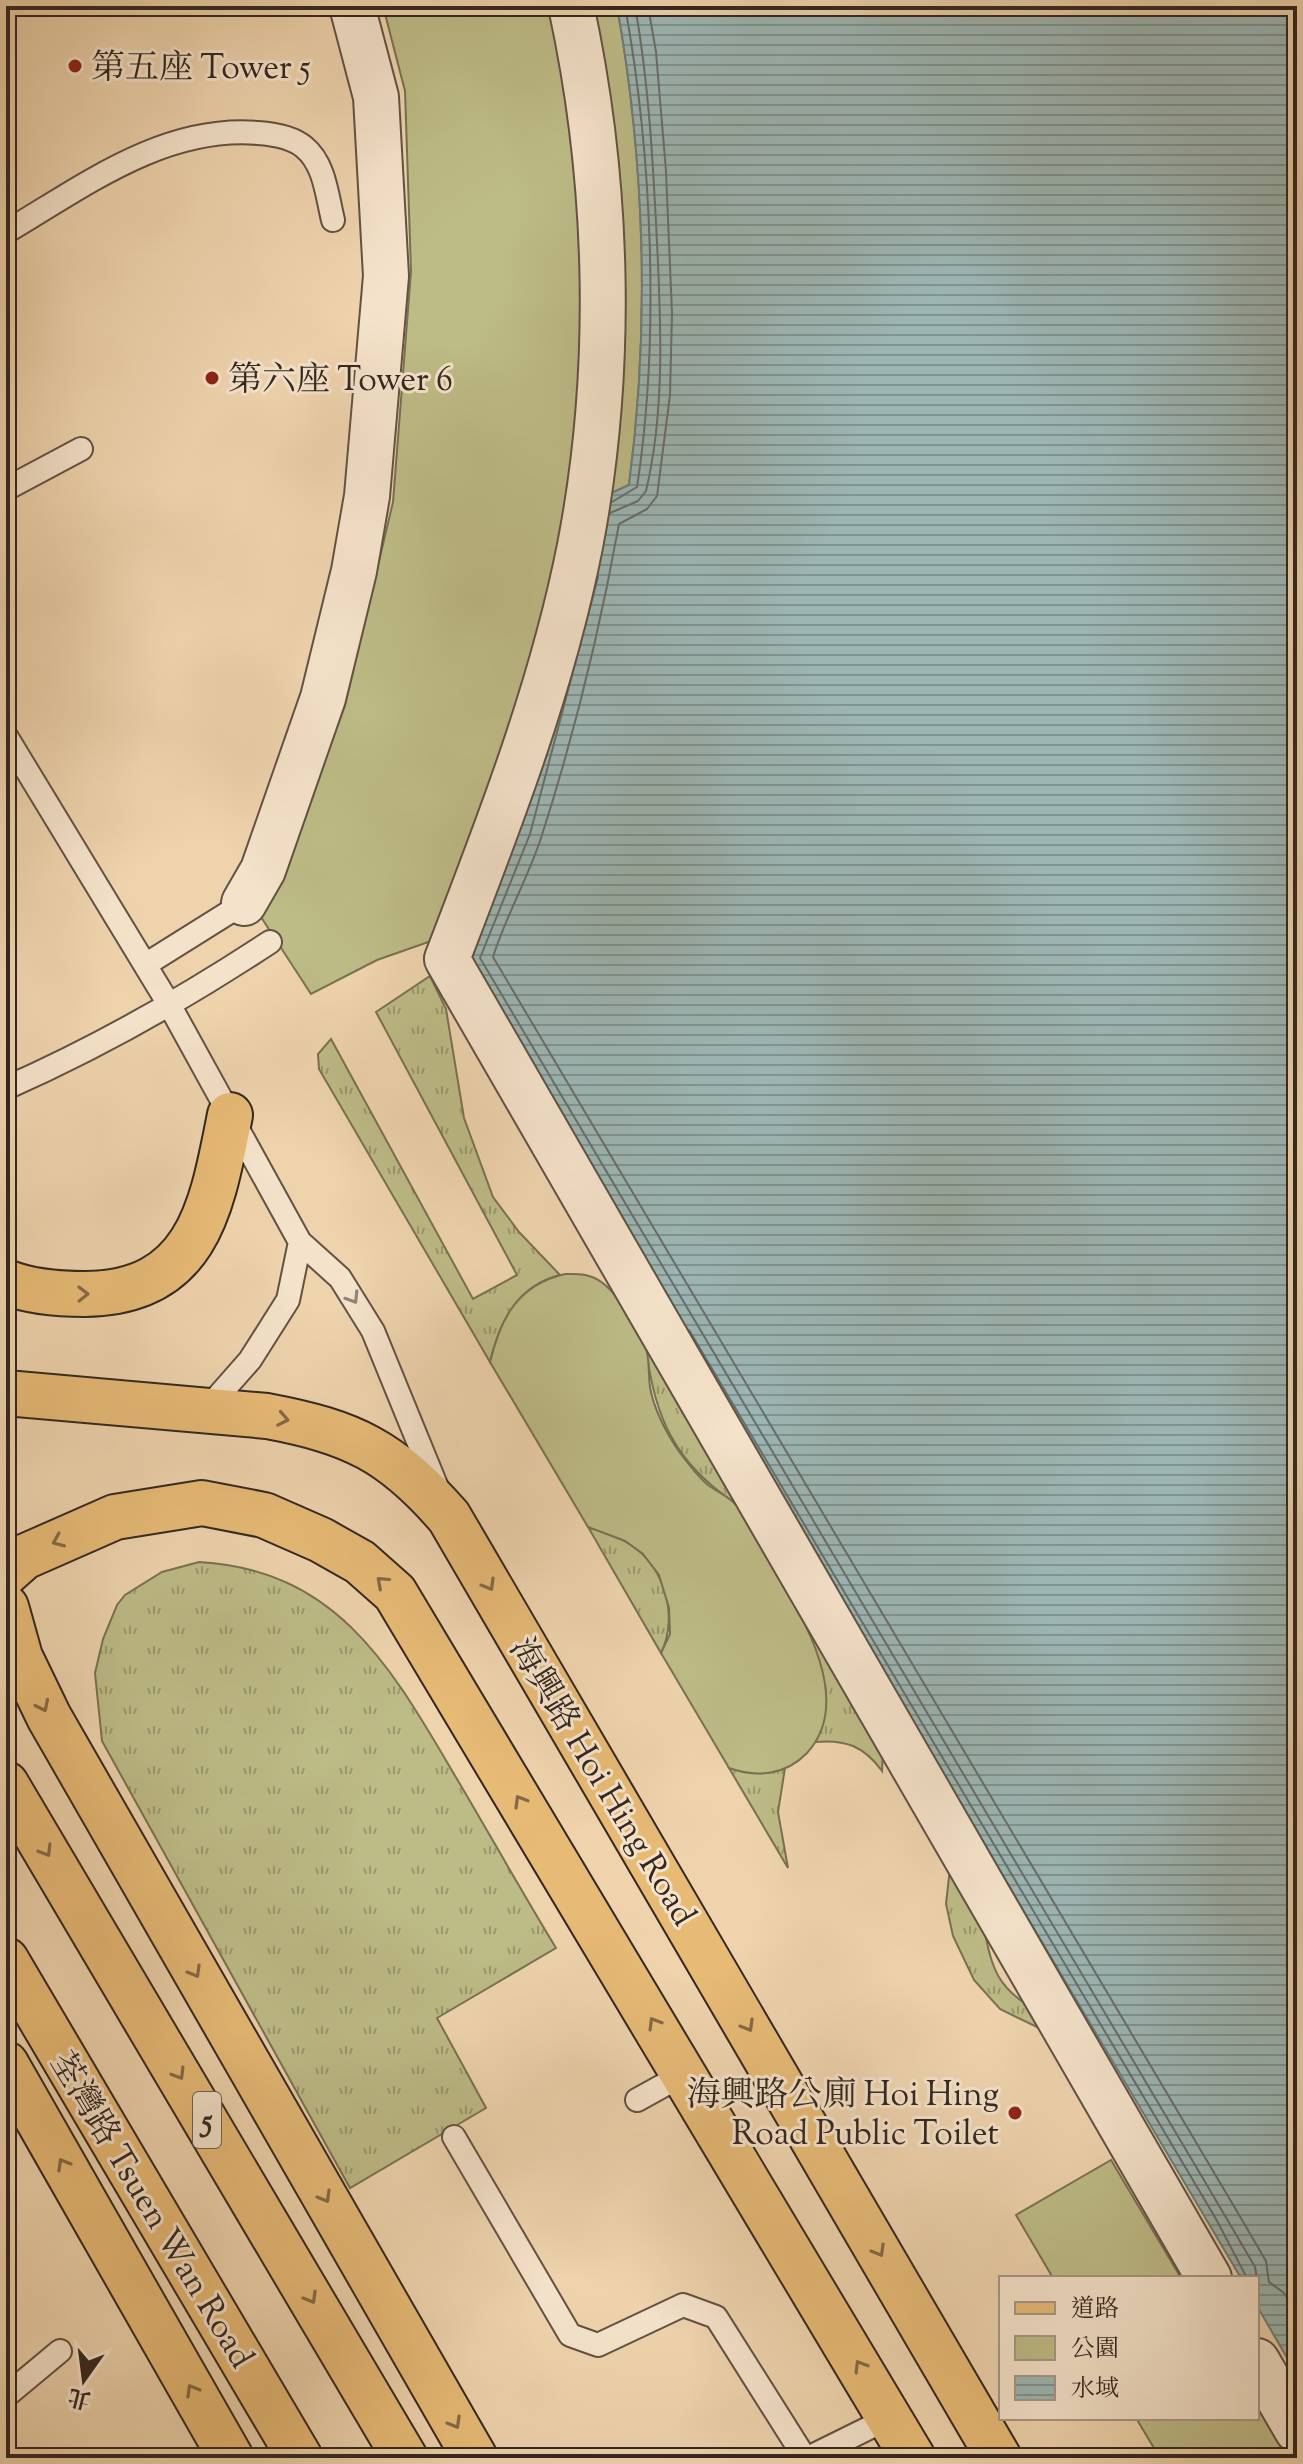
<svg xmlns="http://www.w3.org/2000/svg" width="1303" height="2464" font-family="'Sorts Mill Goudy','Noto Serif TC',serif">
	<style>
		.grass { fill: url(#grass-tufts); stroke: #787153; stroke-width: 2 }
		.park { fill: #bdbb86; stroke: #787153; stroke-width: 2 }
		.water { fill: url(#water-rules); stroke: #727d79; stroke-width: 2 }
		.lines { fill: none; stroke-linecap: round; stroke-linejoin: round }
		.shore { stroke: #686e6a; stroke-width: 2 }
		.lane-casing { stroke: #625243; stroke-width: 26 }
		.street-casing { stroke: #625243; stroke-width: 48 }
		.primary-casing { stroke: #332720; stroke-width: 48 }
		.highway-casing { stroke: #332720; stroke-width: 48 }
		.lane { stroke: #f4e2ca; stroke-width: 22 }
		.street { stroke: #f4e2ca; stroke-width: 44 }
		.primary { stroke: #e7ba76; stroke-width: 44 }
		.highway { stroke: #e7ba76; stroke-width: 44 }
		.oneway { stroke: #846947 }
		.oneway2 { stroke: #948475 }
		.poi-dot { fill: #8f2418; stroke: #f4e2ca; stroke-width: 3 }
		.labels { text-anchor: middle; stroke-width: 6; stroke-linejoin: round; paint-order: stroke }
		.shield { fill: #f4e2ca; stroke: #6d5f53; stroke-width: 2 }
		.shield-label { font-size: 32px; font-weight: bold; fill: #332720 }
		.poi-label { font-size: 34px; fill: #332720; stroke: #f4e2ca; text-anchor: start }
		.street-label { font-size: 34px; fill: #332720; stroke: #f4e2ca }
	</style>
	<defs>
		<pattern id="grass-tufts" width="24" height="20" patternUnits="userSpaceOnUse" patternTransform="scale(2)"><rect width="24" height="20" fill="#bdbb86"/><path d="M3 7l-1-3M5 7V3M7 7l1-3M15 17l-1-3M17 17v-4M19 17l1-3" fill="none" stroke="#9a986d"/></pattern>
		<pattern id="water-rules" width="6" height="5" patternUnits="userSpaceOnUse" patternTransform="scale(2)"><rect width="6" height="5" fill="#9cb6b4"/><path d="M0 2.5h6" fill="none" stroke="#809492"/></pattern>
	</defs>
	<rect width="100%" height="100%" fill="#eed3ad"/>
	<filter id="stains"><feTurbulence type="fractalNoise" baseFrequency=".0025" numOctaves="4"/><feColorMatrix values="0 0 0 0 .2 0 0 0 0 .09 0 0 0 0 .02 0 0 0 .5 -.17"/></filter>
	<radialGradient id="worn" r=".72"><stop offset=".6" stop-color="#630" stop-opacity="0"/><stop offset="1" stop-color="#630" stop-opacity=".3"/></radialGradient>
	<path class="grass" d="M430,976l16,33 18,109 29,79 26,35 41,43c-43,11 -60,46 -70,87l-171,-293 -1,-15 13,-15 142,260 44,-24 -141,-263z
		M646,1347l76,112 13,44c-60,-40 -81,-86 -89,-156z
		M588,1527c11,4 24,7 35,13 40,20 57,74 38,113z
		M199,1562c141,8 194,109 258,217 33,56 65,113 99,169l-119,70 49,90 -136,80 -248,-447 -7,-68 8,-34 14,-34 8,-10 37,-23z
		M810,1630l74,99 -2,42c-18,-25 -37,-32 -67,-29l8,-22z
		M729,1768c20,6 37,8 56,0l-7,44 10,56z
		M951,1859c10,19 27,41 31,61 10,45 11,66 55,91l4,18 -41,-20 -26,-29 -21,-44 -7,-32z"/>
	<path class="park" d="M383,6h234c28,156 33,322 12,479l-37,17 -135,430 -80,28 -66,34 -52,-80 37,-75 49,-134 48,-203 18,-231 -6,-180z
		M565,1274c7,0 17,-1 24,2 24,6 46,47 56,69 5,12 3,29 5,42 4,23 17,47 30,66 8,10 18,24 28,32 9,7 22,12 29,21 13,18 23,39 34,58 29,48 85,136 36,189 -21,22 -50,25 -78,15l-68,-115 9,-19 -1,-26 -10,-33 -16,-21 -18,-13 -37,-14 -98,-165c11,-45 28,-77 75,-88z
		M1111,2160l70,118h-128l-37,-63z
		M1257,2406l30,52h-127l-24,-40h121z"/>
	<path class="water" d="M617,6h680v2369l-40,-69v-28h-16l-782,-1320 133,-456 37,-17c21,-157 16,-323 -12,-479z"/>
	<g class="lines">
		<path class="shore" d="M648,6l8,46 10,119 6,142 -2,82 -13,101 -10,13 -28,15c-19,105 -45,212 -78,314 -13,40 -36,80 -48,119l742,1251 31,53 3,21 15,11 13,22
			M612,502l25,-15c23,-149 15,-333 -12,-481
			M610,513l28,-12 8,-10c19,-80 15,-167 11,-249 -4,-79 -8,-158 -22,-236
			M598,577l-68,257 -50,124 744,1256 31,53 2,12
			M689,1330l527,889 31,59"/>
		<g class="lane-casing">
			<path id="lane" d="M6,232c78,-46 158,-107 252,-99 15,1 34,4 46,14 21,17 23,49 29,73
				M6,489l75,-40
				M6,736l164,270 130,236 40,36 33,53 65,159
				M145,965l99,-62
				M6,1088c93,-41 179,-90 264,-146
				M206,1410l44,-50 38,-60 12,-58
				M637,2100l47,-26
				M454,2137l116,198 28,10 85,-40 33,12 89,141
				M6,2396l54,-45
				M808,2458l83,-41"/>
		</g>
		<g class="street-casing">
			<path id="street" d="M571,6c38,175 43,364 9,540 -28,142 -81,278 -133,413l762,1319
				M244,903l19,-33 60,-172 31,-127 13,-75 19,-220 -10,-179 -24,-91
				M1257,2361l40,69"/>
		</g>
		<g class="primary-casing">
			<path id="primary" d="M6,1393l261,23c85,16 125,35 182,101l550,941
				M6,1573l18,-16 91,-40 87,-14 62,12 57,25 39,22 35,31 518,865"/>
		</g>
		<g class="highway-casing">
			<path id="highway" d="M6,1282c24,10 53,12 79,12 114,-1 127,-88 145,-179
				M6,1607l14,50 29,60 426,741
				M6,1784l399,674
				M6,1960l294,498
				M6,2064l225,394"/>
		</g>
		<use href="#lane" class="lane"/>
		<use href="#street" class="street"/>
		<use href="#primary" class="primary"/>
		<use href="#highway" class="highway"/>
	</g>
	<defs><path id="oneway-chevron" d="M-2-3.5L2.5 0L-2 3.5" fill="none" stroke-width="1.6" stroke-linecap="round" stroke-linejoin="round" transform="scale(2)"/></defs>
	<g class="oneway">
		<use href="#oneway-chevron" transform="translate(83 1294) rotate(-1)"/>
		<use href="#oneway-chevron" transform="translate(283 1419) rotate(11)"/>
		<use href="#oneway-chevron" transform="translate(58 1541) rotate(157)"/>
		<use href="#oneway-chevron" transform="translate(382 1582) rotate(-138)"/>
		<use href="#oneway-chevron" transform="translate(489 1585) rotate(60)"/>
		<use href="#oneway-chevron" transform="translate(43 1706) rotate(64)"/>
		<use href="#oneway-chevron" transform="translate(520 1801) rotate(-121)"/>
		<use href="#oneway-chevron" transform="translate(46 1851) rotate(59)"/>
		<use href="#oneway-chevron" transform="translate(195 1972) rotate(60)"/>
		<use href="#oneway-chevron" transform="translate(654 2023) rotate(-121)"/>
		<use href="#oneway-chevron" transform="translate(748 2026) rotate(60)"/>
		<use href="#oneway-chevron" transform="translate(179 2074) rotate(59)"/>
		<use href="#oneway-chevron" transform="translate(63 2164) rotate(-120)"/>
		<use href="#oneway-chevron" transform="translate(325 2197) rotate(60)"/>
		<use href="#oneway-chevron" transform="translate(879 2251) rotate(60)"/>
		<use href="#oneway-chevron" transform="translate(311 2298) rotate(60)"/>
		<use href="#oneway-chevron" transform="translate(860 2366) rotate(-121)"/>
		<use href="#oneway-chevron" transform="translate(192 2390) rotate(-120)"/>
		<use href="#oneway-chevron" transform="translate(455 2423) rotate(60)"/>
	</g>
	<use class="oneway2" href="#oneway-chevron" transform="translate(353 1298) rotate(58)"/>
	<g class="poi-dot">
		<circle cx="75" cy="66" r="8"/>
		<circle cx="212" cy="378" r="8"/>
		<circle cx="1015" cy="2113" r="8"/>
	</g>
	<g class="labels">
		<rect class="shield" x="193" y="2092" width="28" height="56" rx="6"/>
		<g class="shield-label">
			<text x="207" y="2131">5</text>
		</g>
		<g class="poi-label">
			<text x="91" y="78">第五座 Tower 5</text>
			<text x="228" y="390">第六座 Tower 6</text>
			<text x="999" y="2105" text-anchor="end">海興路公廁 Hoi Hing<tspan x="999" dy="39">Road Public Toilet</tspan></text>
		</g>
		<g class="street-label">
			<text transform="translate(604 1781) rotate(59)" y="12">海興路 Hoi Hing Road</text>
			<text transform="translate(153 2209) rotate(59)" y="12">荃灣路 Tsuen Wan Road</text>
		</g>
	</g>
	<rect width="1303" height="2464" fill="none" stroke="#eed3ad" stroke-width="32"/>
	<rect x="8" y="8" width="1287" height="2448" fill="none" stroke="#332720" stroke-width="4"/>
	<rect x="16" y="16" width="1271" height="2432" fill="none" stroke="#332720" stroke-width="2"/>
	<rect x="999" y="2276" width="260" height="144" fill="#f4e2ca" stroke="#a79786" stroke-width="2"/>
	<rect x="1015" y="2302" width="40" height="12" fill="#e7ba76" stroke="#a79786" stroke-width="2"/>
	<text x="1071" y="2316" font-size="24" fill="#332720">道路</text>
	<rect x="1015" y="2336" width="40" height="24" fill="#bdbb86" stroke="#a79786" stroke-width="2"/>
	<text x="1071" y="2356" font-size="24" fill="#332720">公園</text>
	<rect x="1015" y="2376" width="40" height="24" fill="url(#water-rules)" stroke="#a79786" stroke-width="2"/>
	<text x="1071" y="2396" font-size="24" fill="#332720">水域</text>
	<g transform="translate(84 2380) rotate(194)" stroke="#f4e2ca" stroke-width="6" paint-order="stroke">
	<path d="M0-6L14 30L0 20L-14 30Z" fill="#332720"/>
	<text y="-12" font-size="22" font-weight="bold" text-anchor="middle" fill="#332720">北</text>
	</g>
	<rect width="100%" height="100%" filter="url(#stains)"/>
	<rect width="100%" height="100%" fill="url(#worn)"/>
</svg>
